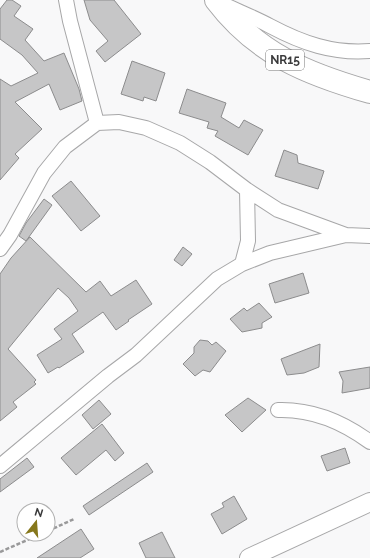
<svg xmlns="http://www.w3.org/2000/svg" width="370" height="558" font-family="Raleway,sans-serif">
	<style>
		.building { fill: #c6c6c7; stroke: #8c8c8d }
		.lines { fill: none; stroke-linecap: round; stroke-linejoin: round }
		.minor-casing { stroke: #a7a7a8; stroke-width: 16 }
		.tertiary-casing { stroke: #a7a7a8; stroke-width: 20 }
		.trunk-casing { stroke: #a7a7a8; stroke-width: 24 }
		.path { stroke: #99999a; stroke-width: 2.5; stroke-dasharray: 4 2; stroke-linecap: butt }
		.minor { stroke: #fff; stroke-width: 14 }
		.tertiary { stroke: #fff; stroke-width: 18 }
		.trunk { stroke: #fff; stroke-width: 22 }
		.labels { text-anchor: middle; stroke-width: 3.5; stroke-linejoin: round; paint-order: stroke }
		.shield { fill: #fff; stroke: #767676; stroke-width: 1 }
		.shield-label { font-size: 12px; font-weight: bold; fill: #3b3b3c }
	</style>
	<rect width="100%" height="100%" fill="#f8f8f9"/>
	<path class="building" d="M7,0h5l9,6 -7,10 19,13 -8,11 19,21 20,-8 15,36 3,12 -22,9 -11,-26 -34,18 27,27 -27,25 4,4 -19,22v-101l11,7 27,-13 -16,-18 -22,-16v-30z
		M84,0h30l27,34 -36,28 -9,-11 12,-10 -18,-21z
		M132,61l33,12 -9,28 -12,-4 -1,4 -22,-7z
		M187,89l39,14 -5,14 18,11 5,-8 19,10 -15,25 -33,-19 3,-5 -11,-3 2,-6 -30,-9z
		M284,150l13,5 1,8 26,8 -6,18 -43,-13z
		M71,181l29,35 -19,15 -29,-35z
		M44,199l8,6 -26,36 -7,-5 7,-13z
		M30,237l56,55 14,-11 11,15 25,-16 16,24 -24,16 1,1 -13,9 -13,-18 -31,22 12,18 -25,16 -1,-1 -10,6 -11,-18 25,-16 -8,-10 24,-18 -9,-13 -11,-10 -50,61 28,31 -2,2 2,2 -23,18 4,5 -17,14v-147l11,-16z
		M183,247l9,7 -10,12 -8,-6z
		M303,273l6,20 -34,10 -6,-19z
		M259,303l13,14 -10,6v5l-20,4 -12,-13 14,-11 3,3z
		M200,340l8,1 4,4 4,-3 10,9 -16,21 -7,-2 -8,6 -12,-12 11,-11v-6z
		M320,344l-1,23 -15,6 -17,2 -6,-16z
		M370,367v21l-28,5 1,-12 -4,-9z
		M248,398l18,12 -24,22 -17,-17z
		M99,400l12,14 -18,15 -11,-14z
		M102,424l22,29 -9,8 -9,-11 -30,25 -15,-17z
		M345,448l5,15 -23,8 -6,-15z
		M27,458l7,9 -34,25v-13z
		M147,463l6,9 -64,43 -6,-9z
		M234,496l13,23 -25,15 -11,-20 13,-7 -2,-4z
		M81,529l13,20 -14,9h-43z
		M162,532l13,26h-29l-7,-15z"/>
	<g class="lines">
		<g class="minor-casing">
			<path id="minor" d="M66,0l4,21 27,102
				M225,5c15,7 30,13 45,21 32,17 63,28 100,25
				M0,249l10,-14 34,-62 21,-26 32,-24 22,-1 27,6 34,15 30,19 37,28 31,20 68,25
				M242,264l6,-23 -1,-51
				M278,410c34,-1 65,12 92,32
				M0,466l108,-90 28,-21 81,-76 25,-15 28,-11 76,-18 24,1"/>
		</g>
		<g class="tertiary-casing">
			<path id="tertiary" d="M249,558l121,-56"/>
		</g>
		<g class="trunk-casing">
			<path id="trunk" d="M216,0c41,54 91,74 154,92"/>
		</g>
		<path class="path" d="M48,531l26,-12
			M0,552l41,-18"/>
		<use href="#minor" class="minor"/>
		<use href="#tertiary" class="tertiary"/>
		<use href="#trunk" class="trunk"/>
	</g>
	<g class="labels">
		<rect class="shield" x="266" y="50" width="38" height="20" rx="3"/>
		<g class="shield-label">
			<text x="285" y="64">NR15</text>
		</g>
	</g>
	<g transform="translate(36 522) rotate(17)"><circle r="19" fill="#ffffff" stroke="#b1b1b1"/>
	<path d="M0-3L7 15L0 10L-7 15Z" fill="#86771b"/>
	<text y="-6" font-size="11" font-weight="bold" text-anchor="middle" fill="#3b3b3c">N</text>
	</g>
</svg>
